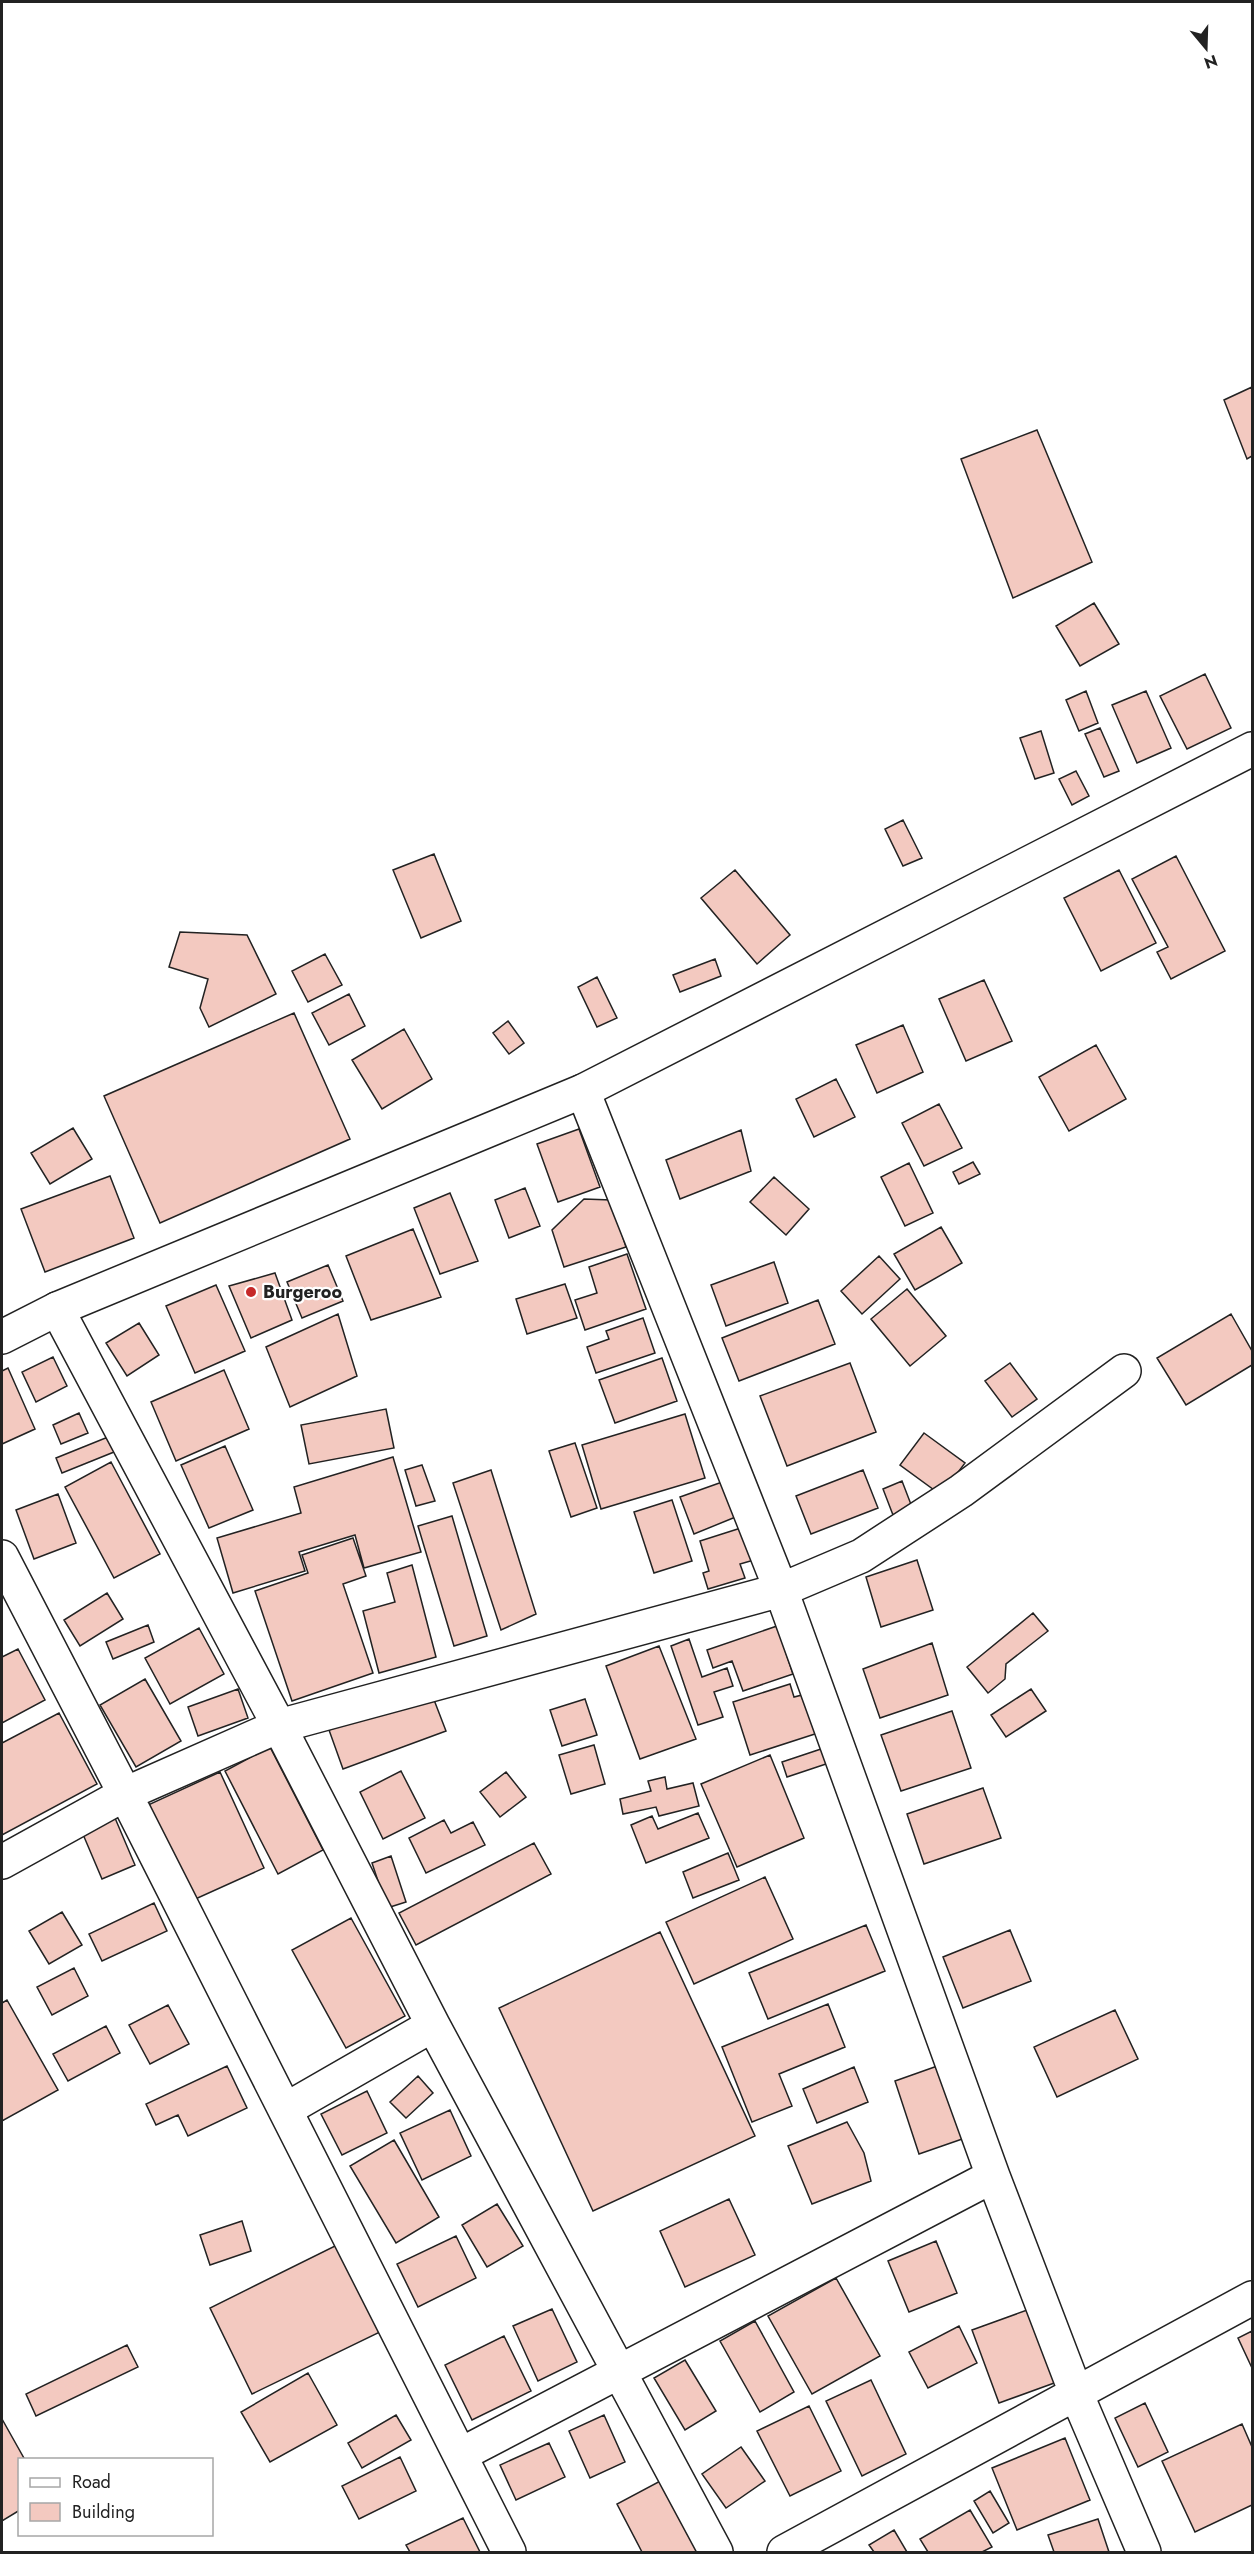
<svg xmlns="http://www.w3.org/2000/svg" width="1254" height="2554" font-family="Jost,sans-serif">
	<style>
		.building { fill: #f3c9c0; stroke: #222; stroke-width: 1.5 }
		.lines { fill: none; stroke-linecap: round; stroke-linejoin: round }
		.minor-casing { stroke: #222; stroke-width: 36 }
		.major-casing { stroke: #222; stroke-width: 36 }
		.minor { stroke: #fff; stroke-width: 33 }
		.major { stroke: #fff; stroke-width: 33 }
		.poi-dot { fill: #c62828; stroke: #fff; stroke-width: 2 }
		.labels { text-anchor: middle; stroke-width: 4.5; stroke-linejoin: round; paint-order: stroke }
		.poi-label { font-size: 18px; font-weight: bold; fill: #222; stroke: #fff; text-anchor: start }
	</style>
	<rect width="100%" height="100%" fill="#fff"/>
	<path class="building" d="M1252,387v69l-5,3 -23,-59z
		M1037,430l55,132 -79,36 -52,-139z
		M1094,603l25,41 -39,22 -24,-40z
		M1205,674l26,54 -44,21 -27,-53z
		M1086,691l12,32 -19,8 -13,-31z
		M1146,691l25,57 -34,15 -25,-58z
		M1100,728l19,43 -15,6 -19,-43z
		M1041,731l13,42 -19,6 -15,-41z
		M1076,771l13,25 -17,9 -13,-26z
		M903,820l19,38 -19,8 -18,-37z
		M434,854l27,67 -40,17 -28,-68z
		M1176,856l49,95 -54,28 -14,-27 11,-5 -36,-68z
		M735,870l55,65 -33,29 -56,-66z
		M1119,870l37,73 -55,28 -37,-73z
		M180,932l67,3 29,59 -67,33 -9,-19 8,-29 -39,-12z
		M325,954l17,31 -34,17 -16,-31z
		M715,959l6,17 -41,16 -7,-17z
		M597,977l20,41 -20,9 -19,-40z
		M984,980l28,61 -46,20 -27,-62z
		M349,994l16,32 -36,19 -17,-32z
		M294,1013l56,126 -190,84 -56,-127z
		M508,1021l16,22 -15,11 -16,-21z
		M903,1025l20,47 -46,21 -21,-48z
		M404,1029l28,50 -50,30 -30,-49z
		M1096,1045l30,54 -57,32 -30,-54z
		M836,1079l19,38 -41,20 -18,-38z
		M939,1104l23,44 -38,18 -22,-43z
		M73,1128l19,31 -42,25 -19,-31z
		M579,1129l21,58 -42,15 -21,-58z
		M741,1130l10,41 -71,28 -14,-39z
		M973,1162l7,12 -21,10 -6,-12z
		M909,1163l24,50 -28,13 -24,-49z
		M110,1176l24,62 -89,34 -24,-63z
		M774,1177l35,32 -23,26 -36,-33z
		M525,1188l15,38 -31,12 -14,-38z
		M450,1193l28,68 -38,13 -26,-66z
		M584,1199l27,1 15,47 -62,20 -12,-37z
		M941,1227l21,36 -47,27 -21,-36z
		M413,1229l28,68 -70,23 -25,-64z
		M627,1254l19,55 -61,21 -10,-30 22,-7 -8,-26z
		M879,1256l21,23 -38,35 -21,-23z
		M774,1262l14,41 -62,23 -15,-41z
		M328,1265l15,36 -41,17 -15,-36z
		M275,1273l17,47 -41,18 -22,-52z
		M565,1284l12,34 -50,16 -11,-35z
		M216,1285l29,66 -50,22 -29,-67z
		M907,1289l39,47 -36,30 -39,-47z
		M818,1300l17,44 -96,37 -17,-43z
		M338,1314l19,62 -67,31 -24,-60z
		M1231,1314l21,37v14l-66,40 -29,-47z
		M643,1318l12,35 -59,20 -9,-26 22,-8 -3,-8z
		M139,1323l20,32 -32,21 -21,-33z
		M53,1357l14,29 -31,16 -14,-30z
		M662,1358l15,43 -62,22 -16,-43z
		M850,1363l26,69 -89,34 -27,-70z
		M1010,1363l27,36 -25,18 -27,-36z
		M8,1368l27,61 -33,15v-73z
		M224,1370l25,59 -73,32 -25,-59z
		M386,1409l8,39 -85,16 -8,-39z
		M79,1413l9,20 -27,11 -8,-19z
		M685,1414l20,64 -104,31 -19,-64z
		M924,1433l41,30 -24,32 -41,-30z
		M108,1437l6,15 -52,21 -6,-15z
		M575,1443l22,65 -26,9 -22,-66z
		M225,1446l28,64 -44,18 -28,-63z
		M393,1457l28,95 -57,16 -9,-33 -56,17 6,19 -72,22 -16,-55 84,-25 -7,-26z
		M111,1462l49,92 -46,24 -49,-91z
		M422,1465l13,36 -19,5 -11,-36z
		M491,1470l45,144 -35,16 -48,-147z
		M863,1470l15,38 -67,26 -15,-38z
		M725,1481l13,35 -44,18 -14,-37z
		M902,1481l10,26 -19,8 -10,-26z
		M58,1494l18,49 -42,16 -18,-49z
		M672,1500l20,61 -38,12 -20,-61z
		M452,1516l35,120 -33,10 -36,-120z
		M744,1527l10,33 -14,4 5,14 -37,11 -5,-16 6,-2 -9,-30z
		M353,1538l13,38 -23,8 30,89 -81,28 -37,-110 53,-18 -6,-18z
		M917,1560l16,50 -52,17 -15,-50z
		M412,1565l24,92 -57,16 -16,-62 32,-9 -8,-29z
		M107,1593l16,26 -43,27 -16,-26z
		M1033,1613l15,18 -42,33 -1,15 -17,14 -21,-26z
		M148,1625l6,17 -41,17 -7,-17z
		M777,1626l16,48 -50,17 -11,-30 -19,7 -6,-18z
		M199,1628l25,46 -54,30 -25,-46z
		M689,1639l13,38 25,-9 6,18 -19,6 9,25 -25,8 -27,-79z
		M932,1643l16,52 -68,23 -17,-49z
		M659,1646l37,93 -56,20 -34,-93z
		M18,1649l27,51 -43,23v-66z
		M145,1679l36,62 -45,26 -36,-62z
		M790,1684l4,13 12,-3 12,39 -68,22 -17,-53z
		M238,1689l10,29 -50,18 -10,-29z
		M1031,1689l15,22 -40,26 -15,-22z
		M431,1692l15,39 -103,38 -14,-39z
		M585,1699l12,36 -35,11 -12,-36z
		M952,1711l19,57 -70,23 -20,-56z
		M59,1713l38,71 -95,51v-92z
		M594,1745l11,39 -34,10 -12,-39z
		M270,1747l53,103 -45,24 -53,-103z
		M824,1748l5,15 -42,14 -5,-15z
		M770,1755l34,83 -67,29 -36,-83z
		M401,1771l24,47 -42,21 -23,-47z
		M220,1772l44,96 -73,33 -43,-96z
		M506,1772l20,25 -26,20 -20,-25z
		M665,1777l2,12 26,-6 6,23 -40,10 -3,-9 -33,7 -3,-15 31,-8 -3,-10z
		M983,1788l18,50 -77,26 -17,-50z
		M698,1813l11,25 -63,25 -15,-38 21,-9 6,13z
		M115,1818l20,47 -33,14 -20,-47z
		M444,1820l7,13 22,-11 12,23 -59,28 -17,-35z
		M534,1843l17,31 -135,71 -17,-32z
		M728,1853l11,27 -46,18 -10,-26z
		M391,1856l15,46 -19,6 -15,-45z
		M765,1877l28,62 -99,45 -28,-62z
		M154,1903l13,28 -65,30 -13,-27z
		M62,1912l20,33 -33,19 -20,-33z
		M351,1918l54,98 -59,32 -54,-98z
		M866,1925l19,46 -117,48 -19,-46z
		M1010,1930l21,51 -68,27 -20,-51z
		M660,1932l95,204 -162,75 -94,-203z
		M74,1968l14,28 -36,19 -15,-28z
		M7,2000l51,90 -56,31v-118z
		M828,2004l17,43 -66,27 13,32 -40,16 -30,-75z
		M168,2005l21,39 -39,20 -21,-39z
		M1115,2010l23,49 -81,38 -23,-50z
		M106,2026l14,27 -52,28 -15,-27z
		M943,2064l25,73 -49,17 -24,-73z
		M227,2066l20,42 -59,28 -10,-21 -22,10 -10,-21z
		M854,2067l14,35 -51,21 -14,-34z
		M418,2076l15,17 -27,25 -16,-16z
		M367,2091l20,42 -45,22 -21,-41z
		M450,2110l21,46 -49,24 -22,-47z
		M847,2122l17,31 7,28 -59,23 -24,-58z
		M394,2140l45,77 -43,26 -46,-77z
		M729,2199l26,56 -70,32 -25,-56z
		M497,2204l26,42 -36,21 -25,-42z
		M242,2221l9,30 -41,14 -10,-30z
		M456,2236l20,42 -58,29 -21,-43z
		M936,2241l21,52 -48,19 -21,-51z
		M337,2245l43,87 -128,62 -42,-86z
		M836,2278l44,78 -68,38 -44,-78z
		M552,2309l25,53 -39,19 -25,-55z
		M1030,2309l27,73 -58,21 -27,-73z
		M755,2321l39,71 -34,20 -40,-71z
		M959,2326l18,37 -49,25 -19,-36z
		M1252,2331v37l-14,-30z
		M504,2336l27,55 -59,29 -27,-55z
		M127,2345l11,22 -102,49 -10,-22z
		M685,2360l31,51 -31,19 -31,-52z
		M308,2373l29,52 -67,37 -29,-50z
		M871,2380l35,74 -44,22 -36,-75z
		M1145,2403l23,49 -30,15 -23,-49z
		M809,2406l32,65 -51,25 -33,-65z
		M396,2415l15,25 -49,28 -14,-25z
		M604,2415l21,47 -35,16 -21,-47z
		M2,2419l23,41h-5v50l-18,11z
		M1242,2424l10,23v58l-57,27 -33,-71z
		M1065,2438l25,62 -73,30 -25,-62z
		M549,2443l16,34 -49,23 -16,-35z
		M741,2447l24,34 -39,27 -24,-34z
		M400,2457l16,34 -57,28 -17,-33z
		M664,2479l39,73h-61l-25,-48z
		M990,2491l19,32 -16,10 -19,-32z
		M970,2510l22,37 -10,5h-54l-8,-13z
		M463,2518l17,34h-70l-4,-7z
		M1098,2519l11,33h-55l-6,-17z
		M894,2530l13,22h-33l-5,-7z"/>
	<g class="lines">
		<g class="minor-casing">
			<path id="minor" d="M583,1091l198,499 212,586 83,217 68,159
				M57,1309l222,417 154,299 283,527
				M2,1557l123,237 384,758
				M2,1862l123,-68 154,-68 502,-136 80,-34 100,-65 163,-120
				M285,2110l148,-85
				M460,2455l533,-279
				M784,2552l468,-254"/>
		</g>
		<g class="major-casing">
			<path id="major" d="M2,1337l55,-28 526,-218 669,-342"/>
		</g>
		<use href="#minor" class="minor"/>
		<use href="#major" class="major"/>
	</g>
	<circle class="poi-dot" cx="251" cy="1292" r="6"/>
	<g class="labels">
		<g class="poi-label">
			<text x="263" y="1298">Burgeroo</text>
		</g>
	</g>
	<rect width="1254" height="2554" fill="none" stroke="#222222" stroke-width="6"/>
	<rect x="18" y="2458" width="195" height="78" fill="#ffffff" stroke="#a7a7a7" stroke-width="1.5"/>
	<rect x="30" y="2478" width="30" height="9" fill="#ffffff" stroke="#a7a7a7" stroke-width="1.5"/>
	<text x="72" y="2488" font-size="18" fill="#222222">Road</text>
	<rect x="30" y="2503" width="30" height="18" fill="#f3c9c0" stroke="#a7a7a7" stroke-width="1.5"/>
	<text x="72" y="2518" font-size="18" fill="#222222">Building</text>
	<g transform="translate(1206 48) rotate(161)" stroke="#ffffff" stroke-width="4.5" paint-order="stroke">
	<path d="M0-4.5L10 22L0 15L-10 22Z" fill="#222222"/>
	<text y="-9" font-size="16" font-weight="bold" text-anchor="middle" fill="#222222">N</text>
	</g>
</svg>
